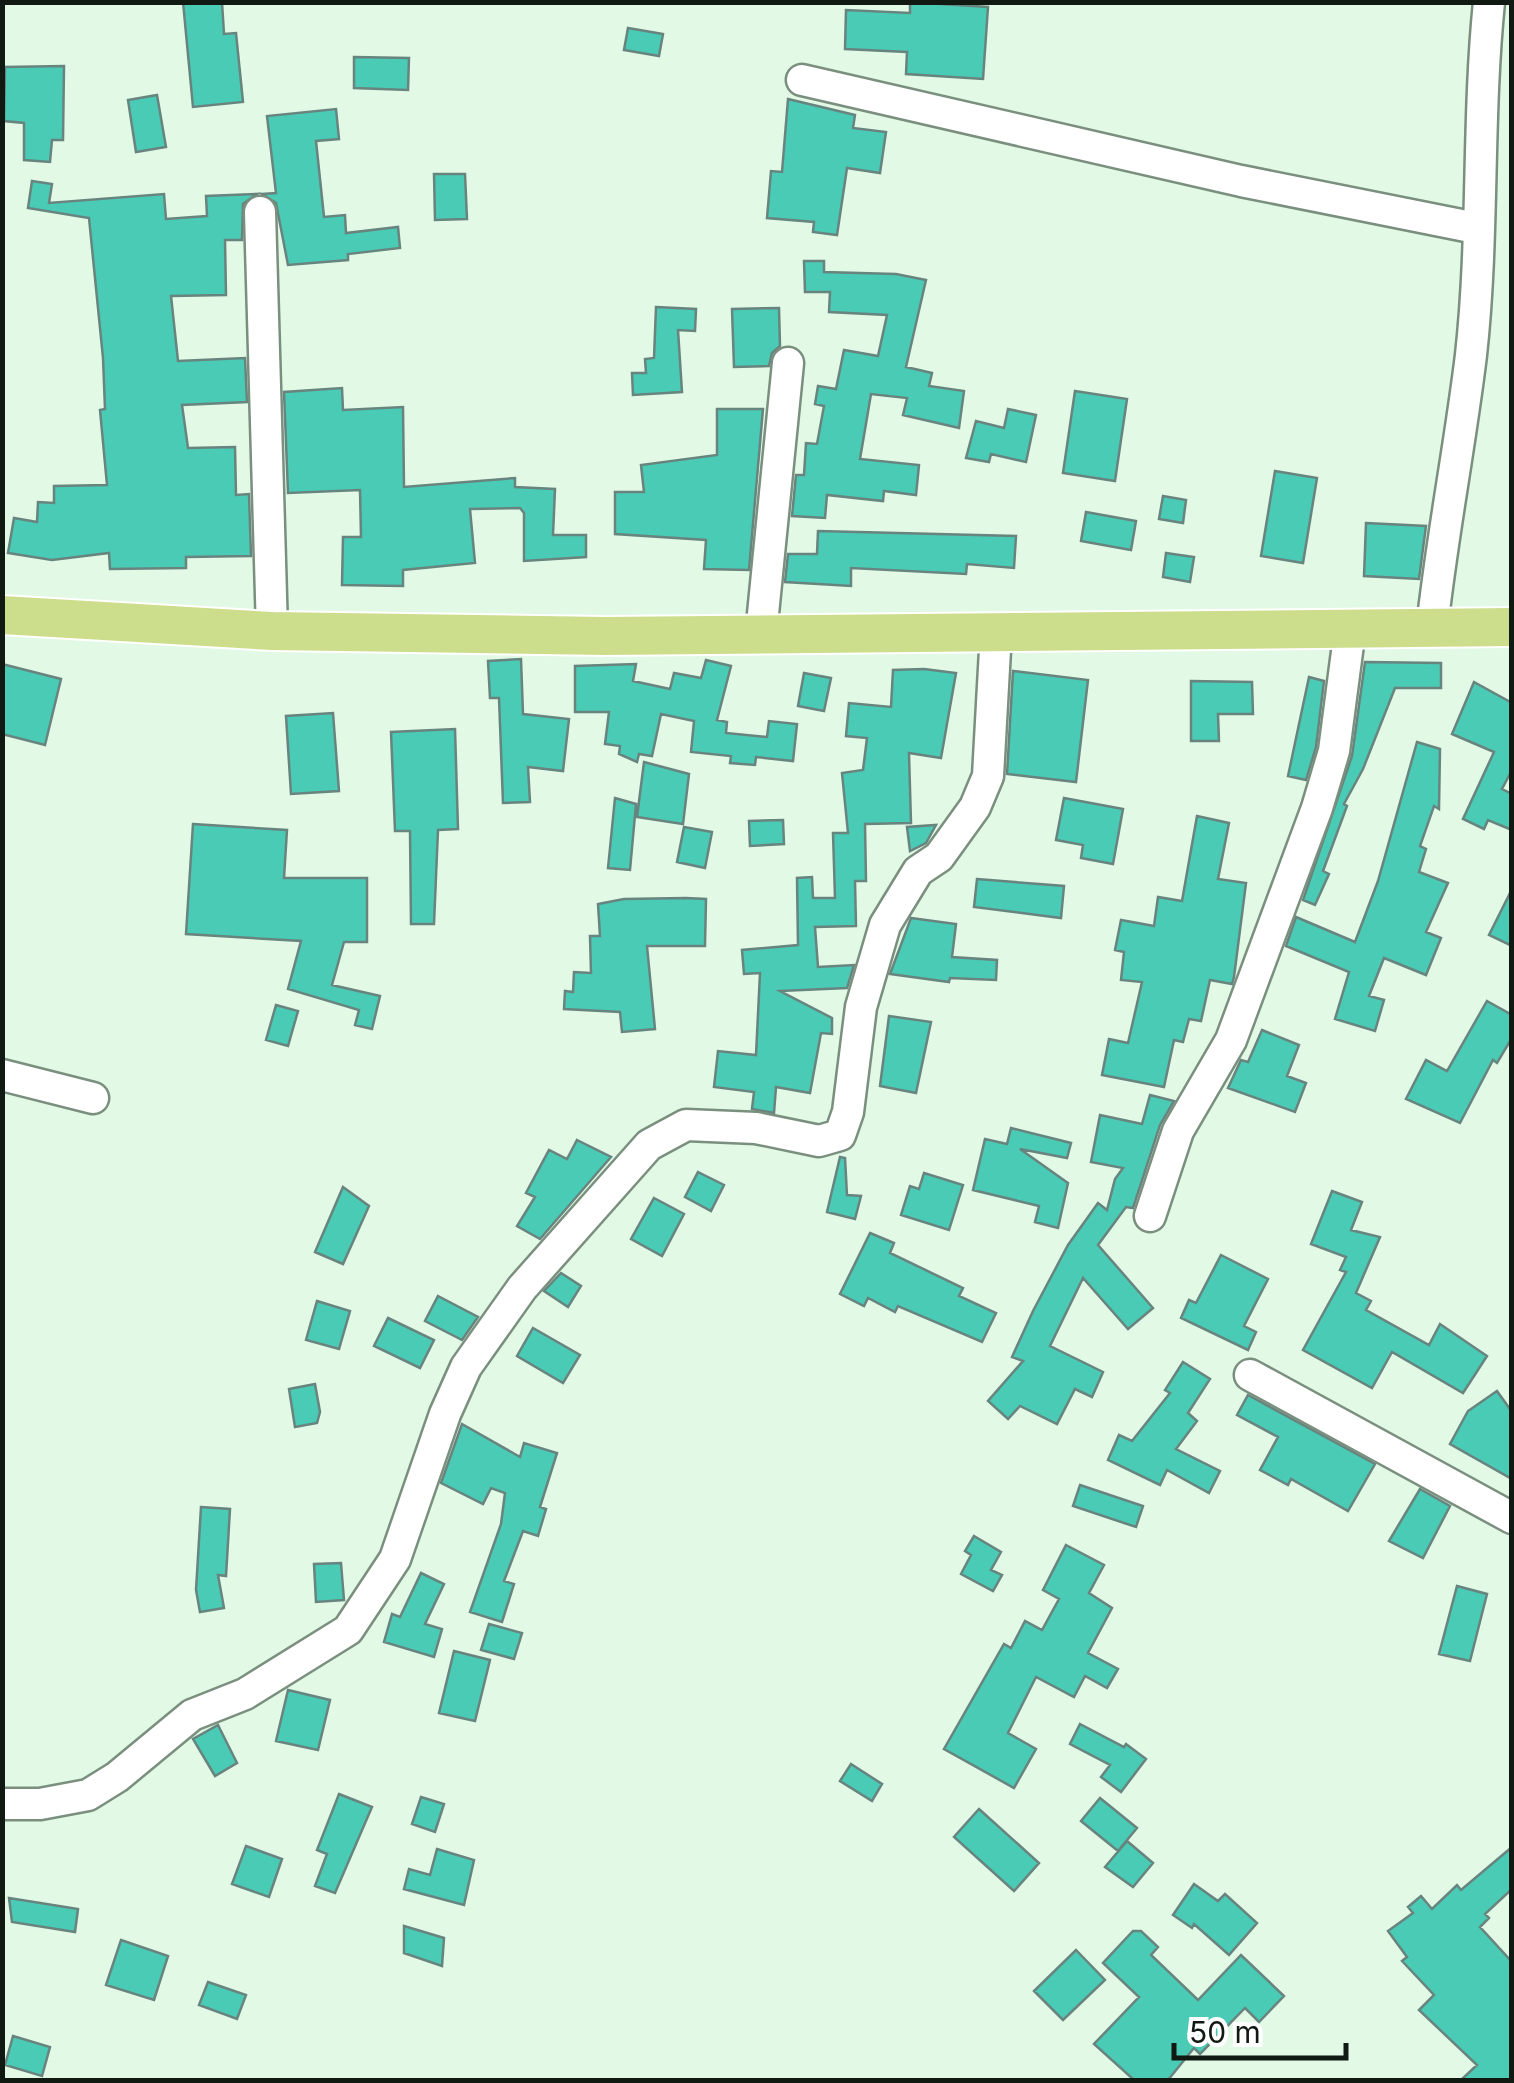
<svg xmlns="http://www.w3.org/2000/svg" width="1514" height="2083" font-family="Inter,sans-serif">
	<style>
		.building { fill: #4acbb5; stroke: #68847e; stroke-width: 2.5 }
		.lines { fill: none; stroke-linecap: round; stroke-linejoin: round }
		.minor-casing { stroke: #7a8f7e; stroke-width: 35 }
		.major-casing { stroke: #fff; stroke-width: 42 }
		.minor { stroke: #fff; stroke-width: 30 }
		.major { stroke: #ccdd8b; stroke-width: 38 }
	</style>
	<rect width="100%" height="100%" fill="#e2f9e6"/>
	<path class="building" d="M183,2h39l2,32 12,-1 7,69 -50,5z
		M910,2l78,5 -5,72 -77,-5 1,-22 -62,-3 1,-39 64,3z
		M628,28l35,6 -4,22 -35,-6z
		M354,57l55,1 -1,32 -54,-2z
		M64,66l-1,74h-11l-2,22 -26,-2v-37l-20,-2 1,-54z
		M157,95l9,52 -30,5 -8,-52z
		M788,99l67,16 -2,13 33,4 -6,41 -33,-5 -10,67 -24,-3 1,-10 -47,-4 4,-47 11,1z
		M336,109l3,30 -23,2 8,76 21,-2 1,18 52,-6 2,21 -52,6v6l-60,5 -12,-62 -14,-9 14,-1 -9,-77z
		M434,174h31l2,45 -32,1z
		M32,181l20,3 -3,19 115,-9 2,25 41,-3 -1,-20 51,-2 -14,10 -1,36h-17l1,55 -55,1 7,65 67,-3 2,44 -65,3 6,43 47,-1 1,48 13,-1 2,62 -65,1v11l-76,1 -1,-16 -57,7 -44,-7 6,-35 23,4 1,-20 16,1v-17l53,-1 -7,-75 5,-1 -2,-51 -14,-140 -61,-10z
		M804,261h20v11l72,2 30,6 -20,87 26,6 -3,13 35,5 -5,37 -56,-13 4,-17 -36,-4 -11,65 59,6 -3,30 -32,-4 -1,10 -56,-6 -2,23 -33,-2 4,-41h8l2,-32 11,1 7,-38 -9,-2 3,-18 18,3 8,-39 34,6 9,-41 -58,-3 1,-20h-25z
		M656,307l40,2 -1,22 -17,-1 4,62 -49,3 -1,-22h14l-1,-14 9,-1z
		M779,308l1,38 -8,7 -3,13 -35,1 -2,-58z
		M342,388l1,22 60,-3 1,80 111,-9v9l40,2 -2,46h33v22l-62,4v-48l-4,-5 -50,1 5,54 -72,7v16l-61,-1 1,-48h18l-1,-47 -72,3 -4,-101z
		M1075,391l52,8 -12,82 -52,-8z
		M717,409h46l-14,161 -45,-1 2,-29 -91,-6v-42h29l-3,-27 76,-10z
		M1008,409l28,6 -10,47 -35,-8 -2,8 -23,-4 10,-37 28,7z
		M1275,471l42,7 -14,85 -42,-7z
		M1163,496l23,4 -3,23 -24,-4z
		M1086,512l50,9 -5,29 -50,-9z
		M1366,523l60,3 -7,53 -55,-3z
		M818,531l198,5 -2,32 -47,-4 -1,10 -115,-6v18l-66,-4 3,-28h29z
		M1166,553l28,4 -4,25 -27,-5z
		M521,659l2,55 46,5 -6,52 -35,-4 2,35 -27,1 -4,-105h-9l-2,-37z
		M706,660l25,6 -14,54 10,2 -1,11 41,4 2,-16 28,3 -4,37 -37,-4 -1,8 -25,-2 1,-7 -40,-4 3,-31 -33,-7 -9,42 -13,-2 -2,8 -18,-8 1,-8 -15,-2 4,-32h-34v-46l61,-2 -3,17 37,8 4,-16 27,5z
		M1365,662l76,1v25h-46l-32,81 -19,35 3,2 -24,65 6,3 -14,31 -12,-5 49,-144z
		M2,664l59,15 -16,66 -43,-11z
		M924,669l32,4 -15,85 -32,-5 2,70 -46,1 1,57h-11l1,45 -41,1 3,40 36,-2 -7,23 -67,3 52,27v16l-11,-1 -11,60 -34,-6 -2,26 -22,-4 2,-17 -40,-5 4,-36 38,4 4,-82 -16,1 -2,-24 56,-5 -1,-67 15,-1 1,21h22l-2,-65h15l-6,-60 21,-3 4,-32 -21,-2 3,-33 42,4 2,-37z
		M1013,671l75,9 -12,102 -69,-8z
		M804,673l27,5 -7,33 -26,-5z
		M1309,677l15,4 -8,66 -10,33 -18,-4z
		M1191,681l61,1 1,32h-35l1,27h-28z
		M1474,682l38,21v67l-10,19 10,5v36l-24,-10 -4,9 -21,-10 31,-67 -42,-18z
		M333,713l6,78 -48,3 -5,-78z
		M455,729l3,100 -20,1 -4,94h-23l-1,-93h-15l-4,-99z
		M1417,742l23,7 -1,60 -5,-3 -14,40 6,3 -7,23 29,11 -22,49 15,6 -15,37 -42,-17 -15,38 15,4 -9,31 -40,-12 14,-47 -63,-26 10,-29 59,25 23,-61z
		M644,762l45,12 -6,50 -46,-7z
		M615,798l21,6 -6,66 -22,-2z
		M1064,798l59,11 -10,55 -32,-6 2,-13 -27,-5z
		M1197,816l32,7 -11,56 28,4 -12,94 -2,7 -22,-4 -9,41 -12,-2 -6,23 -9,-2 -10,47 -62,-12 7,-36 19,4 14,-61 -21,-2 3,-28 -9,-2 6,-30 33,6 4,-29 24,4z
		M783,820l1,24 -34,2 -1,-25z
		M193,824l94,6 -3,48h83v64h-23l-12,43 48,11 -8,33 -17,-4 4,-15 -71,-21 13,-48 -115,-7z
		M936,825l-10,18 -16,8 -3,-24z
		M684,827l28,5 -7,36 -28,-6z
		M977,879l87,7 -3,32 -87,-11z
		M1512,889v57l-23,-11z
		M686,898l20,1 -1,47h-58l8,83 -33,3 -2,-20 -56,-3 1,-18 8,1 1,-20 17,1 -1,-37h10l-2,-32 26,-5z
		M911,918l45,6 -4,33 45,3 -1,20 -46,-2 -1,4 -59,-8z
		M1487,1001l25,14v23l-15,25 -4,-3 -33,63 -54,-24 20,-39 21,11z
		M276,1005l22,6 -10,35 -22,-6z
		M889,1016l42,6 -15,71 -36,-7z
		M1262,1030l37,15 -12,31 19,7 -11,29 -67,-24 13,-28 7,2z
		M1150,1095l24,6 -14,24 -27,83 -7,-1 -28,38 55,63 -25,21 -45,-51 -33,68 53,26 -11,25 -17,-8 -18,35 -37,-18 -12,13 -20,-18 35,-40 -11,-4 21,-46 35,-66 30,-42 9,7 8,-31 8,-11 -32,-6 9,-47 42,9z
		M1011,1128l60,15 -4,15 -47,-9 48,34 -10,45 -23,-6 4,-16 -66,-16 12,-51 22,5z
		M577,1140l34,17 -71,82 -23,-13 18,-29 -9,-4 23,-43 18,9z
		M840,1157l5,1 2,37 14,1 -6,23 -28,-7z
		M698,1172l26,13 -13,26 -26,-14z
		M924,1173l39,12 -14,45 -48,-15 9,-29 9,3z
		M343,1187l26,19 -26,58 -28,-12z
		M1332,1191l30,11 -11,28 29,7 -24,56 15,8 -5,9 63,35 11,-21 47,32 -24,37 -71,-41 -20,36 -69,-38 43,-78 -6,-2 6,-13 -35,-13z
		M654,1198l30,16 -22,42 -31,-17z
		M870,1233l24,10 -4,10 73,35 -4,8 37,17 -14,29 -84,-36 -3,6 -27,-14 -4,8 -24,-12z
		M1221,1255l47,24 -24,47 12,6 -8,18 -67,-32 8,-18 7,3z
		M561,1273l20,13 -13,21 -24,-16z
		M438,1296l40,21 -16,23 -37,-19z
		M317,1301l33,10 -11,38 -33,-9z
		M388,1318l46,22 -14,28 -46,-22z
		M533,1328l47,27 -17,28 -46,-27z
		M1183,1362l27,17 -22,34 9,8 -21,28 44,22 -11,22 -42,-23 -7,15 -52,-25 11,-25 13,6 38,-48 -5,-3z
		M315,1384l5,28 -3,11 -22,4 -6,-38z
		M1497,1391l15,21v67l-62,-35 18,-33z
		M1248,1395l127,69 -27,47 -57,-32 -3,6 -28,-15 18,-33 -41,-22z
		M462,1424l58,33 4,-14 33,10 -17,54 6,2 -8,27 -15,-5 -19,50 10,3 -12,38 -32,-10 31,-88 4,-31 -14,-5 -8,16 -42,-21z
		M1080,1485l63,21 -7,21 -63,-21z
		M1420,1489l30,17 -27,52 -34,-17z
		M201,1507l29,2 -4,67 -8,-1 6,33 -24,4 -4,-22z
		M974,1536l27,16 -10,18 11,5 -9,16 -32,-17 10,-19 -6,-4z
		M1066,1545l38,20 -15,28 23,15 -24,45 30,16 -11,19 -22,-12 -11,21 -38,-20 -28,56 28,16 -22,39 -70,-39 60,-105 7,4 14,-27 17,9 17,-31 -16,-9z
		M341,1563l3,37 -28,2 -2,-38z
		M421,1573l23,11 -19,40 17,5 -8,28 -50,-15 8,-28 8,3z
		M1457,1586l30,8 -17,67 -31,-7z
		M489,1624l33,9 -8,26 -33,-9z
		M454,1651l36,9 -15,61 -36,-8z
		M288,1690l42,10 -12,50 -42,-9z
		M1080,1724l44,23 2,-3 20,15 -25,33 -20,-15 9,-12 -40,-21z
		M218,1725l19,38 -22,13 -22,-37z
		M851,1764l31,20 -10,17 -32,-20z
		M339,1794l33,13 -37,86 -20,-7 12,-32 -10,-4z
		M421,1797l23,7 -9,28 -23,-8z
		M1100,1798l37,30 -19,23 -37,-30z
		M979,1809l60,54 -25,28 -60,-54z
		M1127,1841l26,22 -20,24 -28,-20z
		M246,1846l36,13 -13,38 -37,-13z
		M1512,1847v42l-27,25 4,4 -9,9 32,35v118h-51l16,-15 -58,-55 15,-15 -32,-34 5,-4 -19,-26 25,-18 -5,-6 13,-11 11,13 25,-24 4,5z
		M437,1849l37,11 -10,45 -60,-16 5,-20 21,6z
		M1194,1884l24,17 7,-7 32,29 -28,32 -35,-31 -2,4 -19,-13z
		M9,1898l69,11 -3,23 -63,-10z
		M404,1926l40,12 -2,28 -38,-13z
		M1133,1931h8l17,16 -7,8 47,45 43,-45 43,41 -25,26 -14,-14 -45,46 -6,-6 -26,32h-34l-40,-36 45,-47 -36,-34z
		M121,1940l47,16 -14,44 -48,-15z
		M1076,1950l29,30 -42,40 -29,-29z
		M208,1982l38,13 -9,24 -38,-14z
		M13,2036l37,11 -8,29 -37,-11z"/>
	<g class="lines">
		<g class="minor-casing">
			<path id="minor" d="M802,80l439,101 235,47
				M260,212l12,419
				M1432,628c10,-92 28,-182 39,-273 13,-117 6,-236 18,-353
				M761,634l27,-271
				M2,1075l91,23
				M1150,1216l28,-85 53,-91 86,-232 17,-57 16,-122
				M1250,1375l262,143
				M2,1804h38l48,-9 29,-18 75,-62 53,-21 103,-64 47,-71 50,-145 21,-47 56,-79 127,-143 37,-20 70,3 63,13 21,-6 8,-23 13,-105 24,-82 33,-54 21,-14 36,-50 13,-31 8,-144"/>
		</g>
		<g class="major-casing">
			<path id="major" d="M2,615l270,16 333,5 907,-9"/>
		</g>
		<use href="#minor" class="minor"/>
		<use href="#major" class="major"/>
	</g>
	<rect width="1514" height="2083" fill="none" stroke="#111913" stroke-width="10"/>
	<path d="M1174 2043v15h172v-15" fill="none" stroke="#111913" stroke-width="5"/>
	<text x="1189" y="2043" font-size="30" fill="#111913" stroke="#ffffff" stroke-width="8" paint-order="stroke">50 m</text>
</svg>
